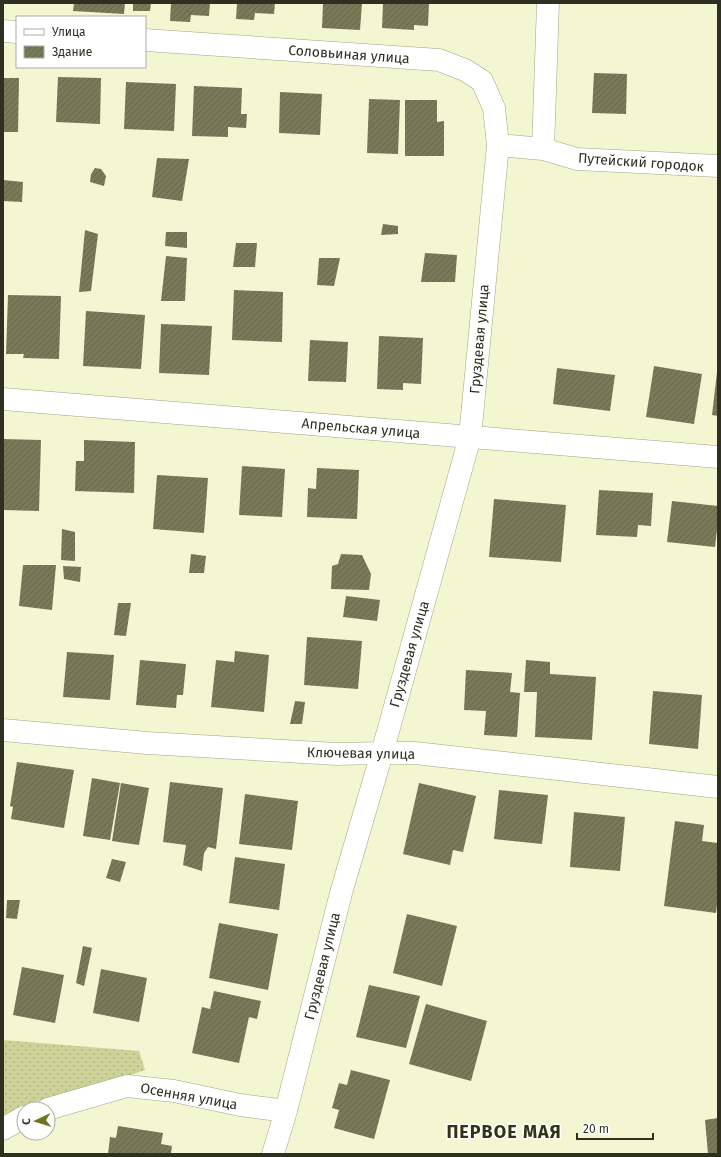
<svg xmlns="http://www.w3.org/2000/svg" width="721" height="1157" font-family="'Fira Sans',sans-serif">
	<style>
		.grass { fill: url(#grass-dots) }
		.building { fill: url(#building-hatch) }
		.lines { fill: none; stroke-linecap: round; stroke-linejoin: round }
		.minor-casing { stroke: #a1a682; stroke-width: 23 }
		.minor { stroke: #fff; stroke-width: 22 }
		.labels { text-anchor: middle; stroke-width: 3; stroke-linejoin: round; paint-order: stroke }
		.street-label { font-size: 14px; fill: #2e3022; stroke: #fff }
		.district-label { font-size: 18px; font-weight: bold; letter-spacing: 1px; fill: #303314; stroke: #fff }
	</style>
	<defs>
		<pattern id="grass-dots" width="8" height="8" patternUnits="userSpaceOnUse"><rect width="8" height="8" fill="#ccd298"/><path d="M2 2h.1M6 6h.1" fill="none" stroke="#b0b583" stroke-width="1.8" stroke-linecap="round"/></pattern>
		<pattern id="building-hatch" width="6" height="6" patternUnits="userSpaceOnUse"><rect width="6" height="6" fill="#777b59"/><path d="M-1 1l2-2M0 6l6-6M5 7l2-2" fill="none" stroke="#626549"/></pattern>
	</defs>
	<rect width="100%" height="100%" fill="#f2f6d1"/>
	<path class="grass" d="M3,1040l136,11 6,19 -17,6 -97,27 -28,14z"/>
	<path class="building" d="M74,3h51l-1,11 -51,-3z
		M133,3h18l-1,8h-17z
		M171,3h39l-1,13 -18,-1 -1,7 -20,-1z
		M237,3h38l-1,11 -19,-1 -1,7 -18,-1z
		M323,3h39l-2,27 -38,-2z
		M383,3h46l-1,23 -14,-1v5l-32,-2z
		M594,73l33,1 -1,40 -34,-1z
		M58,77l43,1 -1,46 -44,-2z
		M3,78h16l-1,54h-15z
		M126,82l50,2 -2,47 -50,-2z
		M194,86l48,2 -1,26h6l-1,14 -18,-1v10l-36,-1z
		M280,92l42,2 -2,41 -41,-2z
		M369,99l31,1 -2,54 -31,-1z
		M405,100h32v22l7,-1v35h-39z
		M157,158l32,1 -7,42 -30,-4z
		M95,168l6,1 5,7 -2,10 -14,-4 1,-8z
		M3,180l20,2 -1,20 -19,-1z
		M383,224l15,2v8l-17,1z
		M85,230l13,4 -7,57 -12,1z
		M166,232h21v16l-22,-2z
		M236,243h21l-2,24h-22z
		M425,253l32,2 -2,27h-34z
		M166,256l21,2 -2,43h-24z
		M319,258h21l-6,28 -17,-1z
		M234,290l49,2 -1,50 -50,-2z
		M8,295l53,1 -2,63 -36,-1 1,-4h-18z
		M86,311l59,4 -4,54 -58,-3z
		M161,324l51,2 -3,49 -50,-2z
		M379,336l44,2 -2,46 -18,-1v7l-26,-1z
		M310,340l38,2 -2,40 -38,-1z
		M654,366l48,8 -8,50 -48,-7z
		M557,368l58,7 -5,36 -57,-7z
		M717,372h1v44l-6,-1z
		M3,439l38,1 -2,71 -36,-1z
		M84,440l51,2 -1,51 -59,-2 1,-30h8z
		M242,466l43,3 -3,48 -43,-2z
		M317,468l42,2 -2,49 -50,-2 1,-29 8,1z
		M157,475l51,3 -4,55 -51,-4z
		M599,490l54,3 -2,33 -13,-1 -1,12 -41,-2z
		M494,499l72,6 -5,57 -72,-5z
		M672,501l46,5v15l-3,26 -48,-5z
		M62,529l13,3v29l-14,-1z
		M191,554l15,2 -2,17h-15z
		M341,554l21,1 9,19 -2,16 -38,-1 1,-23 6,-2z
		M23,565h33l-4,45 -33,-4z
		M63,566l18,1 -1,15 -16,-3z
		M346,596l34,4 -3,21 -34,-4z
		M118,603h13l-5,33 -12,-1z
		M307,637l55,4 -4,48 -54,-4z
		M235,651l34,4 -5,57 -53,-5 5,-47 18,2z
		M67,652l47,3 -4,45 -47,-3z
		M140,660l46,4 -3,31h-6l-1,13 -40,-3z
		M526,660l24,2v12l46,3 -4,63 -57,-3 2,-45h-13z
		M466,670l46,3 -2,19 10,1 -3,44 -33,-2 2,-24 -22,-1z
		M653,691l49,4 -4,54 -49,-5z
		M295,701l10,1 -3,22h-12z
		M17,762l57,8 -10,58 -53,-9 2,-12 -3,-1z
		M92,778l28,5 -10,57 -27,-4z
		M170,782l53,6 -7,61 -8,-2 -4,6 -2,18 -19,-6 3,-20 -23,-3z
		M121,783l28,5 -10,57 -27,-4z
		M419,783l57,13 -13,56 -10,-2 -3,15 -47,-11z
		M499,790l49,5 -6,49 -48,-5z
		M245,794l53,7 -6,49 -53,-6z
		M574,812l51,5 -5,54 -50,-4z
		M675,821l29,4 -2,16 16,2v55l-2,15 -52,-7z
		M235,857l50,7 -6,46 -50,-7z
		M112,859l14,3 -6,20 -14,-4z
		M7,900h13l-3,19 -11,-1z
		M407,914l50,12 -15,60 -49,-13z
		M219,923l59,11 -10,56 -59,-12z
		M83,946l9,2 -8,38 -8,-3z
		M22,967l42,8 -9,48 -42,-8z
		M101,969l46,9 -8,44 -46,-9z
		M369,985l51,11 -14,52 -50,-11z
		M214,991l47,10 -4,18 -8,-2 -10,46 -47,-10 10,-46 8,2z
		M426,1004l61,17 -16,60 -62,-17z
		M351,1070l39,10 -16,59 -40,-11 5,-18 -7,-2 7,-25 8,2z
		M718,1118v36h-10l-3,-34z
		M118,1126l45,7 -2,11 11,2 -1,8h-63l2,-17 6,1z"/>
	<g class="lines">
		<g class="minor-casing">
			<path id="minor" d="M3,31l14,1
				M145,40l294,20 26,10 17,11 12,27 4,37 -28,292 -88,316 -41,140 -55,218 -13,43
				M498,145l45,4 34,10 141,7
				M543,149l5,-146
				M3,399l715,58
				M3,730l144,13 190,11 45,-1h33l303,34
				M48,1109l79,-23 47,5 66,14 46,6
				M3,1129l21,-12"/>
		</g>
		<use href="#minor" class="minor"/>
	</g>
	<g class="labels">
		<g class="street-label">
			<text transform="translate(349 54) rotate(4)" y="5">Соловьиная улица</text>
			<text transform="translate(641 162) rotate(4)" y="5">Путейский городок</text>
			<text transform="translate(479 339) rotate(-85)" y="5">Груздевая улица</text>
			<text transform="translate(361 428) rotate(5)" y="5">Апрельская улица</text>
			<text transform="translate(409 654) rotate(-74)" y="5">Груздевая улица</text>
			<text transform="translate(361 753) rotate(1)" y="5">Ключевая улица</text>
			<text transform="translate(322 966) rotate(-76)" y="5">Груздевая улица</text>
			<text transform="translate(189 1096) rotate(10)" y="5">Осенняя улица</text>
		</g>
		<g class="district-label">
			<text x="504" y="1138">ПЕРВОЕ МАЯ</text>
		</g>
	</g>
	<rect width="721" height="1157" fill="none" stroke="#2e3022" stroke-width="8"/>
	<rect x="16" y="16" width="130" height="52" fill="#ffffff" stroke="#abaca7"/>
	<rect x="24" y="29" width="20" height="6" fill="#ffffff" stroke="#abaca7"/>
	<text x="52" y="36" font-size="12" fill="#2e3022">Улица</text>
	<rect x="24" y="46" width="20" height="12" fill="url(#building-hatch)" stroke="#abaca7"/>
	<text x="52" y="56" font-size="12" fill="#2e3022">Здание</text>
	<g transform="translate(36 1121) rotate(266)"><circle r="19" fill="#ffffff" stroke="#abaca7"/>
	<path d="M0-3L7 15L0 10L-7 15Z" fill="#70761e"/>
	<text y="-6" font-size="11" font-weight="bold" text-anchor="middle" fill="#2e3022">С</text>
	</g>
	<path d="M577 1133v6h76v-6" fill="none" stroke="#2e3022" stroke-width="2"/>
	<text x="583" y="1133" font-size="12" fill="#2e3022" stroke="#ffffff" stroke-width="3" paint-order="stroke">20 m</text>
</svg>
